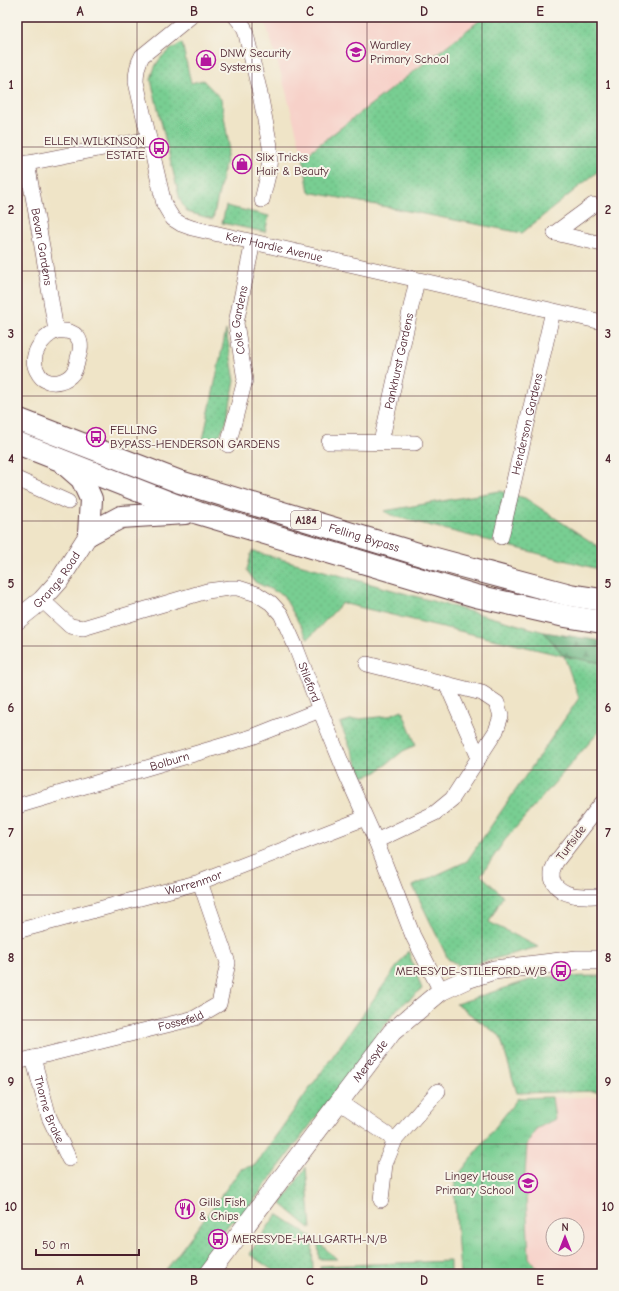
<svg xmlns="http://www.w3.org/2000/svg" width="619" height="1291" font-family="'Comic Neue',sans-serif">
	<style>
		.built { fill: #f7d1c9; fill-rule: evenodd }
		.grass { fill: url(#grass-dots); stroke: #61765e }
		.forest { fill: url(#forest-firs); stroke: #566854 }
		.park { fill: url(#park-crowns); stroke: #61765e }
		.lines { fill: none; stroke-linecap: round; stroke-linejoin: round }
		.minor-casing { stroke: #633d42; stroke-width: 16 }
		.tertiary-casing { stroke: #633d42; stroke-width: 20 }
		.trunk-casing { stroke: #633d42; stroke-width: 24 }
		.minor { stroke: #fff; stroke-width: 15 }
		.tertiary { stroke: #fff; stroke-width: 19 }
		.trunk { stroke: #fff; stroke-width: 22 }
		.grid { fill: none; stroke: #4a1f2b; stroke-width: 1; stroke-opacity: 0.55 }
		.labels { text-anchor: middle; stroke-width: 4; stroke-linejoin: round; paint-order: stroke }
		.shield { fill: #f7f3e8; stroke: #7e5f64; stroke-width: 1 }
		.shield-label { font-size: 11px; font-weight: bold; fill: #4a1f2b }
		.poi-label { font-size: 12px; fill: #4a1f2b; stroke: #f7f3e8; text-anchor: start }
		.street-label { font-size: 12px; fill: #4a1f2b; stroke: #f7f3e8 }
		.neatline { fill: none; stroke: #4a1f2b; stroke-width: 1.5 }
		.grid-label { font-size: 13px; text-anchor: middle; font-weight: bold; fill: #4a1f2b }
	</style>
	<defs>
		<pattern id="grass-dots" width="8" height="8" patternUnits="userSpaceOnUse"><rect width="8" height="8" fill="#78ce92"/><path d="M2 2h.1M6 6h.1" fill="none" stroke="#69b07e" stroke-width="1.8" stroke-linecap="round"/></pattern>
		<pattern id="forest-firs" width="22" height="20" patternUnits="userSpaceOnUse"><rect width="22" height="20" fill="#62b17c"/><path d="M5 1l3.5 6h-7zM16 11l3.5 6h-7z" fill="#538f66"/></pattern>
		<pattern id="park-crowns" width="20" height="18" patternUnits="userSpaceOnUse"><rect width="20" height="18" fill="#78ce92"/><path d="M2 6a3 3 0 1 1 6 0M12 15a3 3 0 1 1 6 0" fill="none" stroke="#69b07e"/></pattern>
	</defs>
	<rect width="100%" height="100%" fill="#f7f3e8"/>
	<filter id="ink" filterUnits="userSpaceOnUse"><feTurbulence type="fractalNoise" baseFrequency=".025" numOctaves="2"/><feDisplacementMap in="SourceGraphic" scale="8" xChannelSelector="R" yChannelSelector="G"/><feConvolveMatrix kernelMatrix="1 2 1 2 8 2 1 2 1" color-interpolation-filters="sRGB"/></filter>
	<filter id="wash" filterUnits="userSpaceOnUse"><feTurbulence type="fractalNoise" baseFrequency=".012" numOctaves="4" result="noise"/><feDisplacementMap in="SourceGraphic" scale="16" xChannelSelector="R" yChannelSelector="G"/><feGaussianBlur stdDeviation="0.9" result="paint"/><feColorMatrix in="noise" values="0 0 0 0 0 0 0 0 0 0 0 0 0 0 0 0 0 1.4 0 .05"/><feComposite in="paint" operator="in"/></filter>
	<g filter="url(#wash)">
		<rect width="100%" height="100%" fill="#efe4c7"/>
		<path class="built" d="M264,17h220l-181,140 -18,-69z
			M602,1097v177h-142l-6,-85 2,-11 62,-80zM553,1225h24v24h-24z"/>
		<path class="grass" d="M484,17h118v151l-80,65 -213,-41 -6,-35z
			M182,43l9,40 12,-3 18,19 8,47 -16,73 -26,-7 -7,-12 -29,-120c5,-22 13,-27 31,-37z
			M226,206l43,10 -4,16 -43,-9z
			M226,330l9,51 -9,42 -7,13 -16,4z
			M500,491l25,7 77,51v21l-209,-54 -9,-5z
			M252,551l292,81 20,24 38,7v65l-97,112 -24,35 22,21 -14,26 49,25 -67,18 -11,1 -12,-7 -35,-73 54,-25 112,-163 -15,-42 -222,-53 -34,36 -25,-44 -28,-13 -8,-12z
			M402,710l14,35 -13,6 -26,21 -14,5 -23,-54 10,-3 38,-4z
			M408,951l14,38 -25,20 -160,214 -5,-3 -40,54h-29l78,-105 14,-4z
			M602,976v115l-85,2 -17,-57 -44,-32 83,-27z
			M306,1167l5,62 -30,-25z
			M277,1214l35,23 1,37h-35l-29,-20z
			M318,1242l19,17h-18z
			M450,1261v13h-130v-8z"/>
		<path class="forest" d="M544,632l58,9v22l-38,-7z"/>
		<path class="park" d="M552,1097l3,22 -19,10 -9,16 -2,30 4,83 13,16h-82l-6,-85 2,-11 62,-80z"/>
	</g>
	<g filter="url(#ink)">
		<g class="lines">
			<g class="minor-casing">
				<g id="minor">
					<path id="s1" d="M190,17l-48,39c-5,9 -6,16 -6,26l28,122 4,7 5,8 8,5 11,4 410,94"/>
					<path d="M236,17l8,10 2,7 13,55 11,57v11l-2,18 -6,25"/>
					<path id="s2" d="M27,163l16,89 13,79"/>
					<path d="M18,165l131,-26"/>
					<path d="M555,233l47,11"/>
					<path d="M555,233l38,-28"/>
					<path d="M56,331c20,-2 29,8 22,27 -1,5 -2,11 -5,15 -6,8 -19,12 -28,7 -3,-1 -6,-5 -8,-9 -8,-15 4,-33 19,-40z"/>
					<path d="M329,442l86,1"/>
					<path id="s3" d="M381,442l36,-162"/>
					<path id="s4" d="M228,445l17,-65 -9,-57 17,-81"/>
					<path d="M17,479l51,23"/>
					<path id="s5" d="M501,537l52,-226"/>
					<path id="s6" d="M42,600l28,26 13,2 124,-37 23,-3h8l19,6 14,9 10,11 14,31 25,65 26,64 30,67 37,95 28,55"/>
					<path d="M367,664l115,29 15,10 4,13 -5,15 -44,68 -17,14 -59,28"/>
					<path d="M447,685l32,73"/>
					<path d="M602,803l-46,59c-4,7 -6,14 -2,21 10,16 32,13 48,13"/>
					<path id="s7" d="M17,806l235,-69 68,-27"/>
					<path id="s8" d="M17,931l183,-49 165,-64"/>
					<path id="s9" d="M33,1058l16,59 20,42"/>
					<path id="s10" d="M17,1062l178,-44 24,-14 9,-41 -28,-81"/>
					<path d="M339,1102l56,38"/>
					<path d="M381,1200l4,-36 10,-24 43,-49"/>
				</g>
			</g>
			<g class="tertiary-casing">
				<g id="tertiary">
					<path id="s11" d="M17,620l25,-20 17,-19 30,-47"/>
					<path id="s12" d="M209,1274l183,-242 49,-41 26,-12 27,-9 83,-10h25"/>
				</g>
			</g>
			<g class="trunk-casing">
				<g id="trunk">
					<path id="s13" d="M17,419l163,63 248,75 142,38 32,5"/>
					<path d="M17,443l158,62 23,8 278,83 89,20 37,6"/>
					<path d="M66,465l16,14 9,20 -2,35"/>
					<path d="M89,534l32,-17 64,-4"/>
				</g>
			</g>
			<use href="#minor" class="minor"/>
			<use href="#tertiary" class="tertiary"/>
			<use href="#trunk" class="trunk"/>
		</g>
	</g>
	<path class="grid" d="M137,17v1257M252,17v1257M367,17v1257M482,17v1257M17,147h585M17,271h585M17,396h585M17,521h585M17,646h585M17,770h585M17,895h585M17,1020h585M17,1144h585"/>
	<defs>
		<g id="school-ring" transform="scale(1)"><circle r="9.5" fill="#f7f3e8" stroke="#b5179e" stroke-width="1.5"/><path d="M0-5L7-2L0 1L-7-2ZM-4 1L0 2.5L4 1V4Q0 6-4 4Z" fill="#b5179e"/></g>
		<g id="shop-ring" transform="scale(1)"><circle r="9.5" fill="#f7f3e8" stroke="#b5179e" stroke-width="1.5"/><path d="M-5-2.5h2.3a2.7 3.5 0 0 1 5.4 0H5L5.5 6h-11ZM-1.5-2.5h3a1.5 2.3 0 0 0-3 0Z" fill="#b5179e"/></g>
		<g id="bus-ring" transform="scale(1)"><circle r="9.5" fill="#f7f3e8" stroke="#b5179e" stroke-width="1.5"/><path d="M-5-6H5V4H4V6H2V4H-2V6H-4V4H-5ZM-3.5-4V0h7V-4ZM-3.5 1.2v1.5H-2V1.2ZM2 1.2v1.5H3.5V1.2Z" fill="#b5179e"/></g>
		<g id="restaurant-ring" transform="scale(1)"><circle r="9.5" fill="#f7f3e8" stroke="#b5179e" stroke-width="1.5"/><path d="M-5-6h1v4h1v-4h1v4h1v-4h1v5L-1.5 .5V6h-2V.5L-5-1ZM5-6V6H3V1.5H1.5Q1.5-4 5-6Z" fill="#b5179e"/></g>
	</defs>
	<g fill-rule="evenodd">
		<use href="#school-ring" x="356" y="52"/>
		<use href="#shop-ring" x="206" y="60"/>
		<use href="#bus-ring" x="159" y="148"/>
		<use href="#shop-ring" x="242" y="164"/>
		<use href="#bus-ring" x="96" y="437"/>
		<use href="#bus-ring" x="561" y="971"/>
		<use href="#school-ring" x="528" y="1183"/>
		<use href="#restaurant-ring" x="185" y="1209"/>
		<use href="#bus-ring" x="218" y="1239"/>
	</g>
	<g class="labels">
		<rect class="shield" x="291" y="511" width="30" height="18" rx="3"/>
		<g class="shield-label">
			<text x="306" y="524">A184</text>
		</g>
		<g class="poi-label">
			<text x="370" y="49">Wardley<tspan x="370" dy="14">Primary School</tspan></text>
			<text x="220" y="57">DNW Security<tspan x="220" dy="14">Systems</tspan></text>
			<text x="145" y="145" text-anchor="end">ELLEN WILKINSON<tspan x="145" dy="14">ESTATE</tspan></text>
			<text x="256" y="161">Slix Tricks<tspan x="256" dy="14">Hair &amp; Beauty</tspan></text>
			<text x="110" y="434">FELLING<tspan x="110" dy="14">BYPASS-HENDERSON GARDENS</tspan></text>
			<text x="547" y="975" text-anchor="end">MERESYDE-STILEFORD-W/B</text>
			<text x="514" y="1180" text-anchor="end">Lingey House<tspan x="514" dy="14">Primary School</tspan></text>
			<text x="199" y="1206">Gills Fish<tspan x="199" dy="14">&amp; Chips</tspan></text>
			<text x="232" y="1243">MERESYDE-HALLGARTH-N/B</text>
		</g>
		<g class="street-label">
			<text dy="4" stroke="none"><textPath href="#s2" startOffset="85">Bevan Gardens</textPath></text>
			<text dy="4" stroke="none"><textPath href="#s1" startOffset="337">Keir Hardie Avenue</textPath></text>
			<text dy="4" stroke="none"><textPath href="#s4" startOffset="128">Cole Gardens</textPath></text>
			<text dy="4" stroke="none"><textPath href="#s3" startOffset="83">Pankhurst Gardens</textPath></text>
			<text dy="4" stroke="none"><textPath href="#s5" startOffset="116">Henderson Gardens</textPath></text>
			<text dy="4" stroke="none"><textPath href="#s13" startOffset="367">Felling Bypass</textPath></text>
			<text dy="4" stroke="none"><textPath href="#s11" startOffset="57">Grange Road</textPath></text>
			<text dy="4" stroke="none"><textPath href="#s6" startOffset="337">Stileford</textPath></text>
			<text dy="4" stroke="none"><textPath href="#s7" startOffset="159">Bolburn</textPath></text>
			<text transform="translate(571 843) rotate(-53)" y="4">Turfside</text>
			<text dy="4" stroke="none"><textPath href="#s8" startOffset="183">Warrenmor</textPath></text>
			<text dy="4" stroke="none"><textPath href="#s10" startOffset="169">Fossefeld</textPath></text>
			<text dy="4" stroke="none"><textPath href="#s12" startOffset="267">Meresyde</textPath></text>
			<text dy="4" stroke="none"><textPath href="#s9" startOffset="54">Thorne Brake</textPath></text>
		</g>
	</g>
	<rect width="619" height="1291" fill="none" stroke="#f7f3e8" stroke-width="44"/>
	<g transform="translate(565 1237)"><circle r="19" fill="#f7f3e8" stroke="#b29e9c"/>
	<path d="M0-3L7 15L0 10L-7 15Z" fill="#b5179e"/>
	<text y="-6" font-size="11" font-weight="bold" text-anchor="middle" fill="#4a1f2b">N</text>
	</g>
	<path d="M36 1249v6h103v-6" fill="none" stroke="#4a1f2b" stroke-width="2"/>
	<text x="42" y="1249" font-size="12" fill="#4a1f2b" stroke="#f7f3e8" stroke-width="3" paint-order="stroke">50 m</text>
	<rect x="22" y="22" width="575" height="1247" class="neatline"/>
	<g class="grid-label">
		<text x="80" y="16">A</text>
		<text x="194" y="16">B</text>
		<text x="310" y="16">C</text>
		<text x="424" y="16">D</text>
		<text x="540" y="16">E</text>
		<text x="11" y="89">1</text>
		<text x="608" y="89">1</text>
		<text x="11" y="214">2</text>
		<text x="608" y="214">2</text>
		<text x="11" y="338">3</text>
		<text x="608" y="338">3</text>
		<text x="11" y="463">4</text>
		<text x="608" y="463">4</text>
		<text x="11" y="588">5</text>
		<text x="608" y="588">5</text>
		<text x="11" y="712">6</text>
		<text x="608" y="712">6</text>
		<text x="11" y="837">7</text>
		<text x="608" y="837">7</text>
		<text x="11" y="962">8</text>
		<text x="608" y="962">8</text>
		<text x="11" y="1086">9</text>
		<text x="608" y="1086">9</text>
		<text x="11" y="1211">10</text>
		<text x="608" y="1211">10</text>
		<text x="80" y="1285">A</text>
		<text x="194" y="1285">B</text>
		<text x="310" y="1285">C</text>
		<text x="424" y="1285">D</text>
		<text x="540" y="1285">E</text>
	</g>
</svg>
